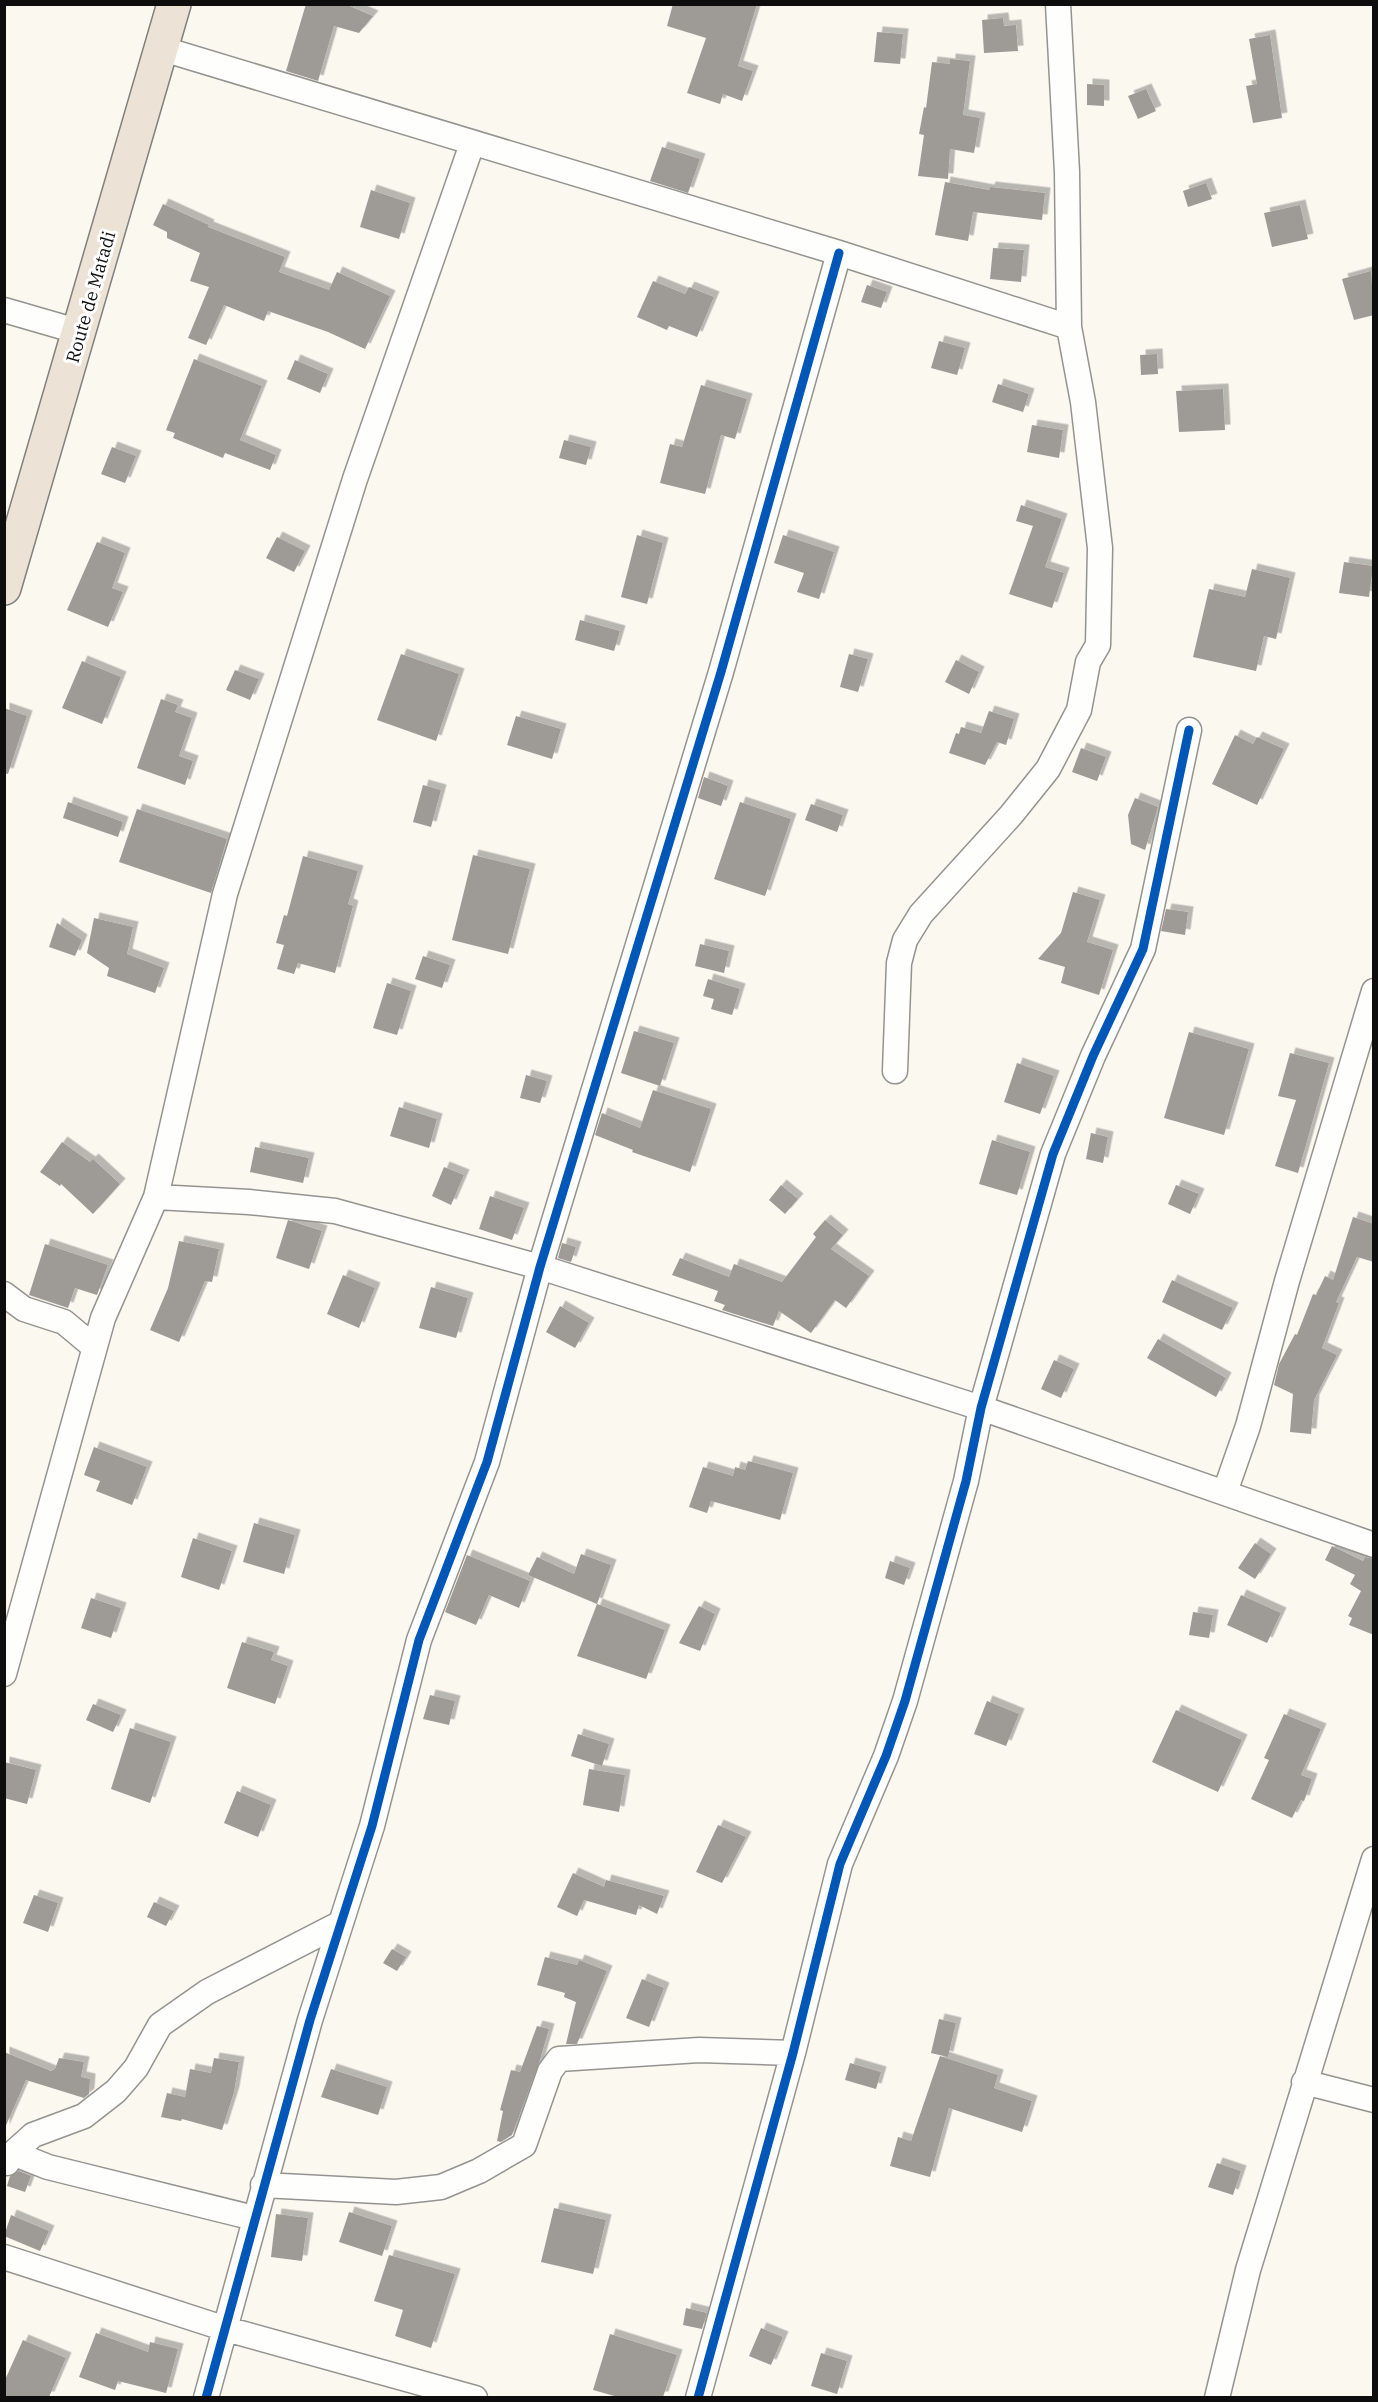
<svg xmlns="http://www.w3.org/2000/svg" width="1378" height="2402" font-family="'IBM Plex Serif',serif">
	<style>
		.building { fill: #9e9a96; filter: url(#shadow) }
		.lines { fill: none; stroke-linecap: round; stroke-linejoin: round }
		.minor-casing { stroke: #94938f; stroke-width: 27 }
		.trunk-casing { stroke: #81807c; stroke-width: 36 }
		.minor { stroke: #fefefd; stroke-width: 24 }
		.trunk { stroke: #ece2d5; stroke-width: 33 }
		.cycleway-casing { stroke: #fff; stroke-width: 13 }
		.cycleway { stroke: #0057b8; stroke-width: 9 }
		.labels { text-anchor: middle; stroke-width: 6; stroke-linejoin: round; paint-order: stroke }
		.street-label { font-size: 18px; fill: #0d0d0d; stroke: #fff }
	</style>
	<defs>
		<filter id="shadow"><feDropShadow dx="5.5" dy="-5.5" stdDeviation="0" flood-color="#0004"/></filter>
	</defs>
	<rect width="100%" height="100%" fill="#fbf8f0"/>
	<path class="building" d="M306,4h39l28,12 -14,17 -25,-7 -16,55 -32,-10z
		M673,4h84l-19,62 15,5 -11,30 -19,-7 -3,10 -33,-11 19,-55 -39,-12z
		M1003,18l1,8 12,-1 2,26 -34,2 -2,-33z
		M877,32l26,2 -3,30 -26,-2z
		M1270,35l12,83 -29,5 -7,-37 11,-2 -8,-45z
		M950,59l20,2 -7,54 17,3 -6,35 -24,-4 -2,30 -30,-3 6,-41 -5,-1 5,-27 2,1 6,-46 18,2z
		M1087,84l17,1v21l-17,-1z
		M1146,89l10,22 -18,8 -10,-23z
		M662,147l38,12 -12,34 -38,-12z
		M945,182l44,8 1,-3 55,6 -3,27 -69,-8 -5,29 -33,-6z
		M1206,183l6,16 -24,8 -5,-16z
		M371,190l39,13 -11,36 -39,-12z
		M163,204l46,21 -1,2 77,30 -6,15 50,18 8,-18 53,24 -25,53 -37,-17 -60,-21 -4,10 -40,-16 -18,40 -18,-7 21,-51 -19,-6 10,-28 -33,-15v-6l-14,-7z
		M1300,205l8,34 -36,8 -8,-34z
		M993,248l31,2 -3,32 -31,-3z
		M1371,271l3,44 -20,5 -12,-41z
		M653,281l32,13 4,-7 25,10 -17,40 -28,-11 -2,4 -30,-13z
		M867,285l20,7 -6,16 -20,-6z
		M939,341l26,7 -8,27 -26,-7z
		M1157,354l1,20 -17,1 -1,-20z
		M194,359l68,27 -22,54 36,15 -6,15 -45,-17 -2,5 -50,-20 2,-5 -9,-3z
		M295,360l33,14 -8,19 -33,-14z
		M998,384l31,10 -6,18 -31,-10z
		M701,385l46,14 -12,40 -14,-4 -16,59 -45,-11 10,-39 12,3z
		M1223,389l2,41 -46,2 -3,-41z
		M1032,425l31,5 -4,28 -32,-6z
		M564,440l27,7 -5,18 -27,-7z
		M112,447l24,9 -11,27 -24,-9z
		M1021,505l41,14 -17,48 19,6 -12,35 -43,-14 24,-68 -17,-5z
		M637,535l26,8 -16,61 -26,-7z
		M783,535l51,17 -15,47 -22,-7 7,-19 -30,-10z
		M277,537l28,14 -11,21 -28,-14z
		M97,542l28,11 -13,35 11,4 -15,35 -41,-17z
		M1344,562l29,4 -4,31 -30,-4z
		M1252,569l38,9 -14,61 -12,-3 -8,35 -63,-14 16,-68 36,8z
		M580,620l40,11 -6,20 -39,-11z
		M401,654l58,20 -23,67 -59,-21z
		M849,654l19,5 -10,33 -18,-5z
		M956,660l23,12 -10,22 -24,-12z
		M82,661l39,16 -19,47 -40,-16z
		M235,670l24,9 -9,21 -24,-10z
		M161,699l17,6 -3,7 17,6 -13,38 14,5 -8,24 -48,-17z
		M4,708l23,8 -19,58 -4,-1z
		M989,711l25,8 -8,26 -9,-3 -12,23 -36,-12 7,-20 3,1 2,-7 20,6z
		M516,716l45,13 -9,30 -45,-14z
		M1235,735l18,9 4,-7 27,12 -27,56 -45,-21z
		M1081,748l25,9 -9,24 -25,-9z
		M704,777l24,9 -7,20 -23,-8z
		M423,785l18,5 -10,37 -18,-5z
		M1135,798l23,9 -13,43 -14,-6 -3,-29z
		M68,802l55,20 -5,15 -55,-19z
		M740,802l51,17 -26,77 -51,-17z
		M811,804l32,11 -6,17 -32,-12z
		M137,809l90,30 -16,54 -92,-31z
		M473,855l57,14 -22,85 -56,-14z
		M303,856l55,15 -10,33 5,2 -18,67 -37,-10 -4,11 -17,-5 7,-24 -8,-2 8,-28 3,1z
		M1073,892l27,8 -13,42 26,8 -14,45 -38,-12 4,-16 -27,-8 23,-26z
		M1166,909l22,3 -3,23 -24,-4z
		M94,918l39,9 -6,27 37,14 -9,25 -48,-17 2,-8 -22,-15z
		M57,923l25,17 -7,16 -26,-9z
		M700,944l29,7 -5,22 -29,-7z
		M423,956l27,9 -8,23 -27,-9z
		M708,979l32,10 -8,26 -21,-6 3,-10 -11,-3z
		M387,983l24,8 -14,44 -24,-7z
		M634,1031l40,12 -14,43 -39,-13z
		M1189,1032l60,17 -25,86 -60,-17z
		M1290,1053l39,10 -31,110 -23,-7 21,-66 -18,-4z
		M1017,1063l37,13 -14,38 -36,-12z
		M526,1075l21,6 -7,22 -20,-5z
		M653,1090l58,19 -21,63 -58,-20 1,-2 -38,-15 7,-22 38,15z
		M399,1107l38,12 -8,29 -39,-12z
		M1091,1133l17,4 -5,26 -17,-4z
		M992,1140l38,12 -13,43 -38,-11z
		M62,1142l28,20 3,-3 27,25 -27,30 -32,-30 -1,2 -20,-14z
		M255,1147l54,11 -6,25 -53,-11z
		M444,1167l20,8 -13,30 -19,-9z
		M781,1185l17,14 -13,15 -16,-14z
		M1176,1185l23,9 -9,20 -22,-10z
		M490,1196l34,12 -12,32 -33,-11z
		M1353,1217l21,7v38l-17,-5 -21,45 3,1 -17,45 15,7 -23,45 -3,34 -21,-2 3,-38 -19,-9 5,-21 16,-30 2,1 16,-41 3,1 9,-19 8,4z
		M288,1220l34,11 -13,38 -33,-11z
		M825,1220l18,15 -12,14 38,27 -23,32 -11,-8 -24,33 -32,-22 -6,15 -51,-16 3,-5 -11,-4 4,-10 -46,-16 8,-17 49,19 5,-13 48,18 34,-45 -3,-3z
		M179,1241l40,8 -7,33 -7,-1 -26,61 -29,-12 18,-42z
		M562,1243l14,4 -5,15 -13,-4z
		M45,1244l63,21 -11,30 -22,-7 -7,20 -39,-13z
		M343,1275l32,13 -16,40 -32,-14z
		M1172,1280l61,28 -11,22 -60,-28z
		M431,1287l37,11 -12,40 -37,-10z
		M560,1306l29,17 -14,25 -29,-16z
		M1158,1339l68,39 -10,19 -69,-39z
		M1054,1360l20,9 -13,29 -20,-9z
		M94,1447l53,20 -15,38 -36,-14 4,-10 -16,-6z
		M748,1461l45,12 -13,47 -69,-19 -4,12 -18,-6 14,-40 30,9 2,-9 10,3z
		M254,1523l41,12 -11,39 -41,-12z
		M193,1538l39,13 -13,39 -38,-13z
		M1255,1543l16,11 -16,25 -17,-11z
		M1332,1546l31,15 2,-4 9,2v76l-25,-10 3,-7 -4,-2 13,-25 -11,-7 5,-9 -30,-15z
		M581,1554l30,11 -14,39 -69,-29 9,-18 37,17z
		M467,1555l63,26 -11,27 -30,-13 -13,30 -31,-13z
		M890,1561l20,7 -6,17 -19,-7z
		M1241,1595l40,18 -14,30 -40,-18z
		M91,1598l30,10 -10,30 -30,-10z
		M597,1604l68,26 -19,49 -69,-23z
		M699,1606l16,8 -15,37 -21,-8z
		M1193,1612l20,3 -4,23 -20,-3z
		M242,1642l32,10 -3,8 17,6 -13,38 -48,-16z
		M430,1695l25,6 -6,24 -26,-6z
		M987,1701l32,13 -13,32 -32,-12z
		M93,1704l28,11 -8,17 -27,-12z
		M1176,1710l66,30 -24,52 -66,-30z
		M1284,1714l37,15 -20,46 11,4 -8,22 -3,-1 -9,18 -41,-19 18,-39 -5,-2z
		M130,1728l41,14 -21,61 -39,-14z
		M578,1734l31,10 -7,22 -31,-10z
		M4,1762l32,8 -9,34 -23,-6z
		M589,1769l36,6 -6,37 -36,-7z
		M237,1791l34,14 -13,32 -34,-14z
		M718,1825l28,12 -24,46 -26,-11z
		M573,1873l31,14 2,-7 58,16 -7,18 -18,-9 -3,10 -52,-15 -7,16 -20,-9z
		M34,1895l24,8 -10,29 -25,-9z
		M154,1902l20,9 -8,15 -19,-9z
		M392,1949l14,8 -9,14 -14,-8z
		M545,1957l32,8 2,-5 28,11 -30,73h-11l10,-42 -12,-5 1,-4 -28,-8z
		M642,1979l22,9 -15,39 -23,-9z
		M939,2019l17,4 -8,34 -17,-4z
		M537,2026l12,3 -9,31 -28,75 -11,7 -4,-1 6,-30 -3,-1 11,-40 9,2z
		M4,2052l47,19 4,-2 4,-11 25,4 -3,15 9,2 -1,15 -5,4 -58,-18 -22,50z
		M940,2056l58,19 -4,13 38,13 -10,31 -73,-24 -19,69 -40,-11 8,-29 13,4z
		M214,2058l25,4 -5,30 -12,38 -40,-11 -1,2 -20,-4 6,-24 18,4 5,-28 21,4z
		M850,2063l31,9 -5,17 -31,-9z
		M331,2069l56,18 -9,28 -57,-18z
		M1217,2163l24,8 -8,24 -25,-8z
		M19,2171l12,5 -6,16 -18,-6 3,-10z
		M554,2208l52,12 -13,54 -52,-12z
		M349,2212l43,14 -10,30 -43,-14z
		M276,2214l32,4 -6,43 -31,-4z
		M11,2215l38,16 -9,20 -36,-15z
		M389,2255l66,19 -24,74 -36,-12 8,-26 -29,-9z
		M686,2308l21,5 -5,16 -19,-4z
		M761,2328l22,9 -12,28 -22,-9z
		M96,2333l52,19 2,-10 28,7 -12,44 -48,-12 -3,9 -36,-13z
		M610,2334l67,21 -14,42h-45l-25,-7z
		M23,2340l43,18 -17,39h-45v-15z
		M821,2353l26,8 -10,33 -26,-8z"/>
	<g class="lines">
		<g class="minor-casing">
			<path id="minor" d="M163,49l676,204 230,74
				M4,310l76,22
				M895,1071l4,-108 6,-23 16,-26 90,-99 37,-46 31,-59 9,-48 10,-17 2,-97 -17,-146 -14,-75 -2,-155 -9,-168
				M156,1197l93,5 86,9 205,56 441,141 393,137
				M4,1294l20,15 40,13 30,25
				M1225,1492l23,-66 39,-145 87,-290
				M4,1674l99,-356 53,-121 69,-303 130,-415 117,-335
				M1304,2082l70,18
				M13,2153l20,-18 51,-19 32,-25 20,-23 24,-43 47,-33 134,-69
				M7,2163l6,-10 35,14 206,51
				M263,2185l133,7 45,-5 38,-16 45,-26 26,-74 9,-12 140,-9 94,3
				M4,2257l222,72 249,69
				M206,2398l104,-378 62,-194 47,-186 68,-178 53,-195 181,-595 118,-419
				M698,2398l95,-345 47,-189 46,-108 19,-55 61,-220 15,-73 72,-254 40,-98 50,-107 46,-219
				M1217,2398l31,-128 126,-411"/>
		</g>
		<g class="trunk-casing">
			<path id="trunk" d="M4,588l170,-584"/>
		</g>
		<use href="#minor" class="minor"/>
		<use href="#trunk" class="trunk"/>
		<g class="cycleway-casing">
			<path id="cycleway" d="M206,2398l104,-378 62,-194 47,-186 68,-178 53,-195 181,-595 118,-419
				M698,2398l95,-345 47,-189 46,-108 19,-55 61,-220 15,-73 72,-254 40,-98 50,-107 46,-219"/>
		</g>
		<use href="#cycleway" class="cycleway"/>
	</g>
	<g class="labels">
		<g class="street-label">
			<text transform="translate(91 297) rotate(-74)" y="6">Route de Matadi</text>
		</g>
	</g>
	<rect width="1378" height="2402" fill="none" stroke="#0d0d0d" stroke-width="12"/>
</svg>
